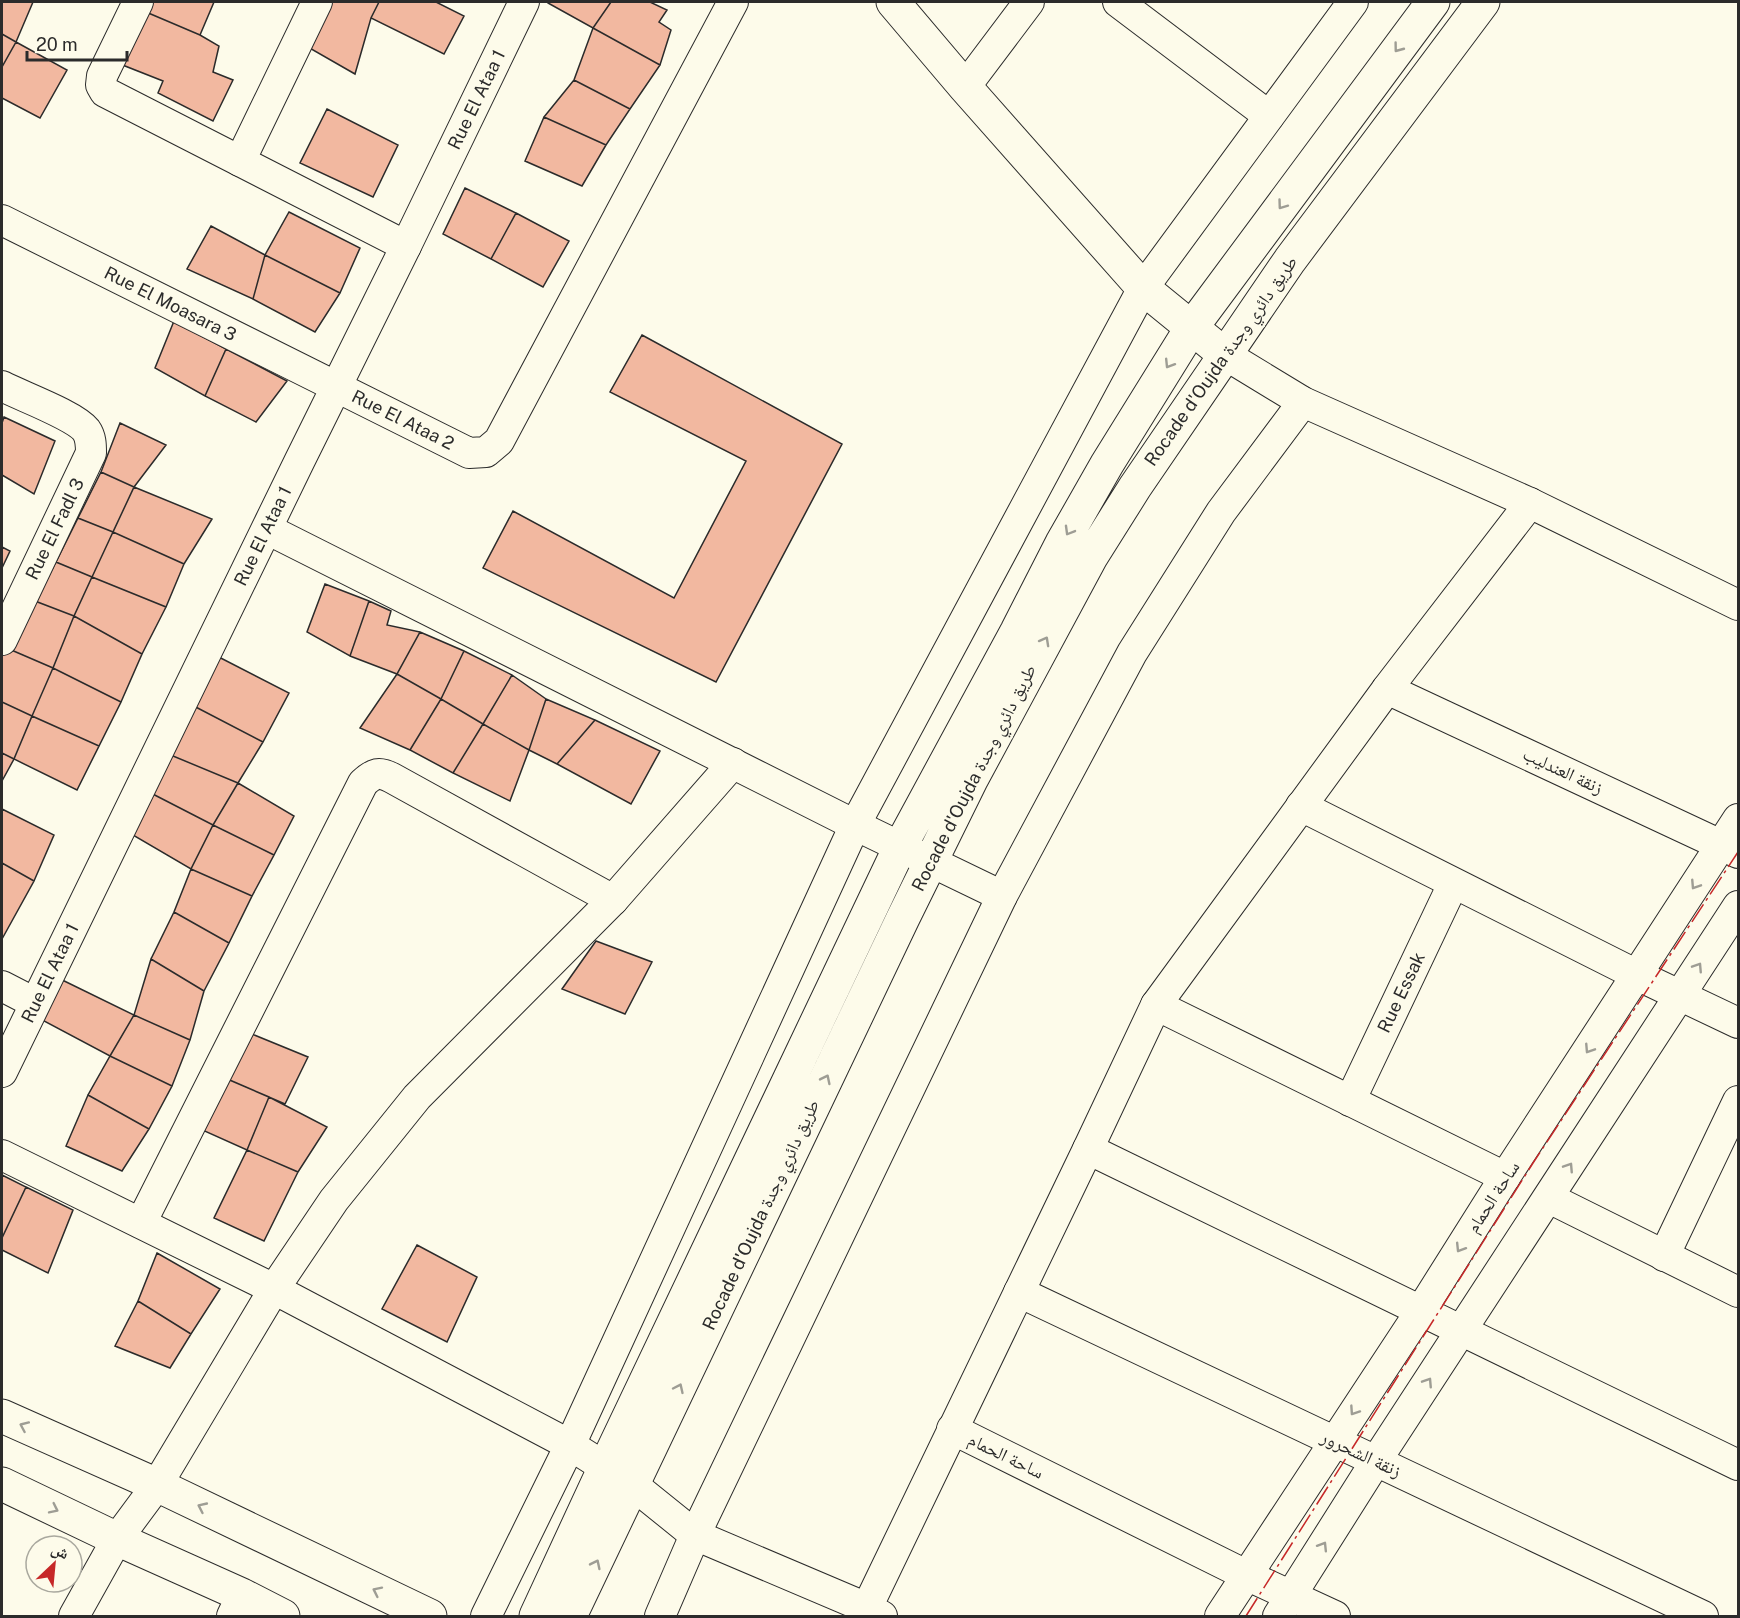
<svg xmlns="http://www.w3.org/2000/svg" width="1740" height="1618" font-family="'Public Sans','Noto Naskh Arabic',sans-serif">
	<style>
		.building { fill: #f2b8a0; stroke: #2b2b2b; stroke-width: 1.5 }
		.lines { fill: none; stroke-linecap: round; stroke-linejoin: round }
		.minor-casing { stroke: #2b2b2b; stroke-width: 32 }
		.tertiary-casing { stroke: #2b2b2b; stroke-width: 35 }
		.secondary-casing { stroke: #2b2b2b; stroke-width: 35 }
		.trunk-casing { stroke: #2b2b2b; stroke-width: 35 }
		.minor { stroke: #fdfbea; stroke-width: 30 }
		.tertiary { stroke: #fdfbea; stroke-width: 33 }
		.secondary { stroke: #fdfbea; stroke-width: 33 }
		.trunk { stroke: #fdfbea; stroke-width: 33 }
		.power { stroke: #c62828; stroke-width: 1.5; stroke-dasharray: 21 4.5 3 4.5; stroke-linecap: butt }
		.oneway { stroke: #9e9d94 }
		.labels { text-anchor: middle; stroke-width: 4.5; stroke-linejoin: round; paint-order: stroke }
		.street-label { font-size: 18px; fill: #2b2b2b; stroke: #fdfbea }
	</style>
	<rect width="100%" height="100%" fill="#fdfbea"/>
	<path class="building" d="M2,2h31l-17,40 -14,-8z
		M150,2h64l-14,33 -54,-23z
		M330,2h49l-8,16 -16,56 -49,-28z
		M379,2h57l28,14 -20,38 -73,-36z
		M548,2h63l-18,26 -45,-25z
		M611,2h39l17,8 -8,12 12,8 -11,35 -67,-37z
		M146,12l54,23 19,11 -6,26 20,8 -20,41 -55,-28 5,-12 -43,-17z
		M593,28l67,37 -30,44 -56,-29z
		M2,34l14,8 -14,25z
		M16,42l51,28 -27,48 -38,-20v-31z
		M574,80l56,29 -24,36 -62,-28z
		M327,109l71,36 -25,52 -73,-34z
		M544,117l62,28 -24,41 -57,-25z
		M465,188l51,25 -25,46 -48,-25z
		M289,212l71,36 -20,45 -75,-38z
		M516,213l53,28 -26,46 -52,-28z
		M211,226l54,29 -12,44 -66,-30z
		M265,255l75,38 -25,39 -62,-33z
		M174,321l52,28 -21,47 -50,-28z
		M642,335l200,109 -126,238 -233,-114 30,-57 161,87 72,-137 -136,-69z
		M226,349l61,32 -31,41 -51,-26z
		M4,417l51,24 -21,53 -32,-19v-52z
		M120,423l46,22 -32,42 -33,-15z
		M101,472l33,15 -21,45 -35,-14z
		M134,487l78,32 -28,45 -71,-32z
		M78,518l35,14 -21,45 -36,-15z
		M113,532l71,32 -18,43 -74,-30z
		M2,547l8,4 -8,17z
		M56,562l36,15 -18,39 -39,-15z
		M92,577l74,30 -24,47 -68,-38z
		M325,584l44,17 -19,55 -43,-24z
		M35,601l39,15 -21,52 -51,-22z
		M369,601l22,10 -4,14 33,7 -23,42 -47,-18z
		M74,616l68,38 -21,48 -68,-34z
		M420,632l44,19 -23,48 -44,-25z
		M2,646l51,22 -21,48 -30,-14z
		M464,651l48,24 -29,49 -42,-25z
		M211,653l78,40 -26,49 -75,-39z
		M53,668l68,34 -22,44 -67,-30z
		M397,674l44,25 -31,51 -50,-22z
		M512,675l34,24 -17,51 -46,-26z
		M441,699l42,25 -30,49 -43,-23z
		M546,699l49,21 -38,44 -28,-14z
		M2,702l30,14 -18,43 -12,-6z
		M188,703l75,39 -25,41 -77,-32z
		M32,716l67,30 -22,44 -63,-31z
		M595,720l65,31 -29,53 -74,-40z
		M483,724l46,26 -19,51 -57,-28z
		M161,751l77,32 -25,42 -70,-36z
		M2,753l12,6 -12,22z
		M238,783l56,33 -20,39 -61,-30z
		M143,789l70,36 -22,44 -65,-38z
		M2,809l52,26 -20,46 -32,-18z
		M213,825l61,30 -22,41 -61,-27z
		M2,863l32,18 -32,58z
		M191,869l61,27 -23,47 -55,-31z
		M174,912l55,31 -25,48 -53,-32z
		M596,941l56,21 -27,52 -63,-25z
		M151,959l53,32 -14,49 -56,-25z
		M52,975l82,40 -24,41 -79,-42z
		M134,1015l56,25 -18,46 -62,-30z
		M247,1032l61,25 -23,47 -60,-26z
		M110,1056l62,30 -23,43 -61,-34z
		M225,1078l44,19 -22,53 -47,-21z
		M88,1095l61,34 -27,42 -56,-25z
		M269,1097l58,30 -29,45 -51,-22z
		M247,1150l51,22 -34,69 -50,-23z
		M2,1175l24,12 -24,51z
		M26,1187l47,23 -25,63 -46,-23v-12z
		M417,1245l60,32 -30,65 -65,-33z
		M157,1253l63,36 -29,45 -53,-33z
		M138,1301l53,33 -21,34 -55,-22z"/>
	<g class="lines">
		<g class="minor-casing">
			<g id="minor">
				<path d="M138,2l-36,74 -1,9 4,7 301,154"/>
				<path d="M1118,2l151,114"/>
				<path d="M965,87l64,-85"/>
				<path d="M240,161l77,-159"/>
				<path id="s1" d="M2,220l467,233 17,-1 13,-11 234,-439"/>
				<path d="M1224,354l79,48 227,101 208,102"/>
				<path d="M2,386c19,10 72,29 84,44 5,7 5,15 5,23l-89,187"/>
				<path d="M267,529l588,296 147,71"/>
				<path d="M1387,689l351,164"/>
				<path d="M1301,806l336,169 101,48"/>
				<path d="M2,986l33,17"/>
				<path d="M1156,1005l349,172"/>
				<path id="s2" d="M2,1072l297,-610 107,-216 118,-244"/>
				<path id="s3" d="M1350,1101l103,-217"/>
				<path d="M1088,1149l650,316"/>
				<path d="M2,1155l272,134 296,156 63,40 62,50 172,73 15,8"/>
				<path d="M1549,1198l189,94"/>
				<path d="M141,1223l222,-440c11,-10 16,-12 29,-5l221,122"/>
				<path d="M1664,1256l74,-155"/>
				<path d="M1019,1292l684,324"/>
				<path d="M952,1429l294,146 89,41"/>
				<path d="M74,1616l43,-77 40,-54 117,-196 60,-89 83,-103 196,-197 120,-137"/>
				<path d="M232,1616l10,-21"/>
				<path d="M486,1616l84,-171 285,-620 288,-537 210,-286"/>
				<path d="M660,1616l35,-81 307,-639 130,-243 89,-141 82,-110"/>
				<path d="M863,1616l225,-467 68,-144 231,-316 143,-186"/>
				<path d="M1220,1616l200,-304 85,-135 233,-358"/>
				<path d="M1278,1616l98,-155 362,-555"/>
			</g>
		</g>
		<g class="tertiary-casing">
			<path id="tertiary" d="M893,2l72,85 178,201 81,66"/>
		</g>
		<g class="secondary-casing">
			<path id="secondary" d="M2,1416l155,69 273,131
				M2,1484l115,55 125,56 41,21"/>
		</g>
		<g class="trunk-casing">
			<path id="trunk" d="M536,1616l69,-149 295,-620 117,-216 45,-88 45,-79 85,-137 241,-325
				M570,1616l333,-698 68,-138 120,-223 44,-70 155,-227 193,-258"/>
		</g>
		<use href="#minor" class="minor"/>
		<use href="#tertiary" class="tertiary"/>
		<use href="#secondary" class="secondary"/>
		<use href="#trunk" class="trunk"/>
		<path class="power" d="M1246,1616l287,-453 205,-311"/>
	</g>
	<defs><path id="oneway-chevron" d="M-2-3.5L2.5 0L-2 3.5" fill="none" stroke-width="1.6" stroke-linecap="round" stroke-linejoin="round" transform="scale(1.5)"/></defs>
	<g class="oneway">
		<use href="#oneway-chevron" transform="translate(1398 48) rotate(127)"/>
		<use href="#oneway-chevron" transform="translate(1282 205) rotate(126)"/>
		<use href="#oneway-chevron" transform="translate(1169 364) rotate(122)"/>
		<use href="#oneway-chevron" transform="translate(1069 531) rotate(120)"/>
		<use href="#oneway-chevron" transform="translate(1045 641) rotate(-61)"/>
		<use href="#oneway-chevron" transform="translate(1695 885) rotate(123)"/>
		<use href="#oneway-chevron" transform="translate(1698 967) rotate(-57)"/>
		<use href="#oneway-chevron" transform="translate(1589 1049) rotate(123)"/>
		<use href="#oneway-chevron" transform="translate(826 1079) rotate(-64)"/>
		<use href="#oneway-chevron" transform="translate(1569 1167) rotate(-57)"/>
		<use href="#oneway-chevron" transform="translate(1460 1248) rotate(122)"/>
		<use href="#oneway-chevron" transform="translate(1428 1382) rotate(-57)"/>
		<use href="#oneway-chevron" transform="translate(679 1388) rotate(-65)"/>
		<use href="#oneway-chevron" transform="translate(1354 1411) rotate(124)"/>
		<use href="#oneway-chevron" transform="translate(24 1426) rotate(-156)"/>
		<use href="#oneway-chevron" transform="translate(202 1507) rotate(-155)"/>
		<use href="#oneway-chevron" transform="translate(54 1509) rotate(26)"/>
		<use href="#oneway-chevron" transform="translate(1323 1546) rotate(-58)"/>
		<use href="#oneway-chevron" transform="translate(596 1564) rotate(-64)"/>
		<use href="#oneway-chevron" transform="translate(377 1591) rotate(-154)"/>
	</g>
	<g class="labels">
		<g class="street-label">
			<text dy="6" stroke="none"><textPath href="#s2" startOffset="1082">Rue El Ataa 1</textPath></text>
			<text dy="6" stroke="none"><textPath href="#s1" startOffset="188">Rue El Moasara 3</textPath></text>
			<text transform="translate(1221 361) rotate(-55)" y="6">Rocade d'Oujda طريق دائري وجدة</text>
			<text dy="6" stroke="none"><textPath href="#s1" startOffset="448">Rue El Ataa 2</textPath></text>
			<text transform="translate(55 529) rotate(-64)" y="6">Rue El Fadl 3</text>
			<text dy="6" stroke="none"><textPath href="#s2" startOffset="596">Rue El Ataa 1</textPath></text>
			<text transform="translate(1563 771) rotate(25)" y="6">زنقة العندليب</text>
			<text transform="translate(974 778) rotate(-63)" y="6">Rocade d'Oujda طريق دائري وجدة</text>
			<text dy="6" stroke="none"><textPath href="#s2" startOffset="110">Rue El Ataa 1</textPath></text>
			<text dy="6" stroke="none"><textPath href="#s3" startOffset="120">Rue Essak</textPath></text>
			<text transform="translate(1493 1197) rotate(-57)" y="6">ساحة الحمام</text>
			<text transform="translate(761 1215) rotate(-65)" y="6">Rocade d'Oujda طريق دائري وجدة</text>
			<text transform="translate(1361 1454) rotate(25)" y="6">زنقة الشحرور</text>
			<text transform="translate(1006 1456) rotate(26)" y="6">ساحة الحمام</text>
		</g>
	</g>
	<rect width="1740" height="1618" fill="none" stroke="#2b2b2b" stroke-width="6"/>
	<g transform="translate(54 1564) rotate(26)"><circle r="28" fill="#fdfbea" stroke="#a9a89e" stroke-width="1.5"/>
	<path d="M0-4.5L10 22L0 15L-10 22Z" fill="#c62828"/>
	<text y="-9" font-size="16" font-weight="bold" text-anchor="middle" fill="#2b2b2b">ش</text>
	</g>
	<path d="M27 51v9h100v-9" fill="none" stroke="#2b2b2b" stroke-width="3"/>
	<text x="36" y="51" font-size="18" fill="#2b2b2b" stroke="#fdfbea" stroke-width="4.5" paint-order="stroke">20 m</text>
</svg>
